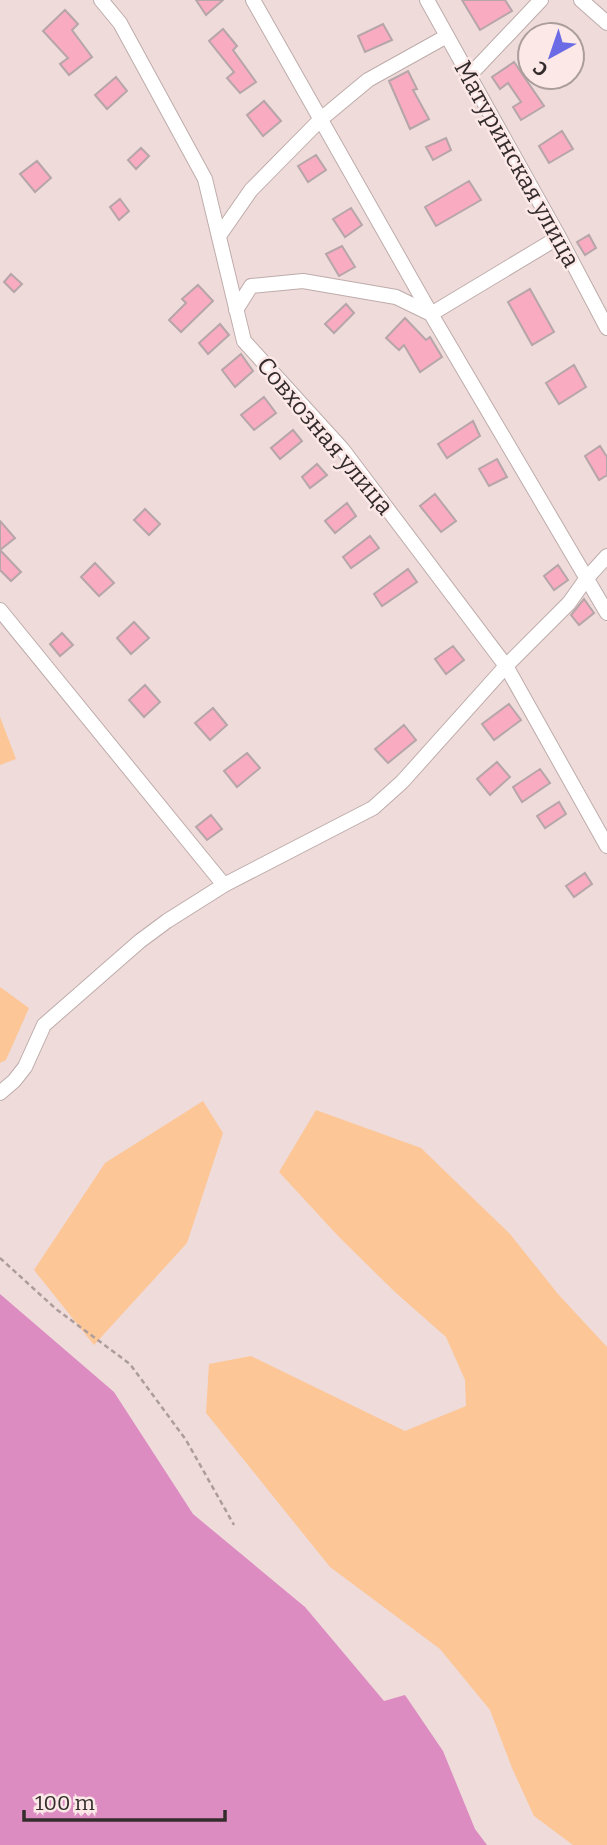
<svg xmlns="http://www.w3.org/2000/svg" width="607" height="1845" font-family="Bitter,serif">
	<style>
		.green { fill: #fdc696 }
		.water { fill: #dc8cc1 }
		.building { fill: #f8abc1; stroke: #b6a5a9; stroke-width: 2 }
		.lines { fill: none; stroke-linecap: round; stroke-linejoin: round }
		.minor-casing { stroke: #beacab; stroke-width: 16 }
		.path { stroke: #ac9d9c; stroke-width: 2.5; stroke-dasharray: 5 3.5; stroke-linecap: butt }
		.minor { stroke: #fff; stroke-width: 14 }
		.labels { text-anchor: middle; stroke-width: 5; stroke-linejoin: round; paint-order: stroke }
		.street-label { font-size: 24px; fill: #342c2c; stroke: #fbe8e7 }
	</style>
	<rect width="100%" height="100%" fill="#eedbda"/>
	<path class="green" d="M0,717l16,42 -16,6z
		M0,987l29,21 -23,52 -6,3z
		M203,1101l20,32 -36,110 -93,102 -60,-75 71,-107z
		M316,1110l105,38 89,86 48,60 49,53v498h-34l-39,-29 -22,-48 -22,-58 -50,-61 -110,-82 -124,-154 3,-49 42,-8 154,75 61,-25 -1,-26 -19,-43 -51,-45 -56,-55 -60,-65z"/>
	<path class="water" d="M0,1294l114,98 79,122 112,93 79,94 21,-6 38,56 32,78 12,16h-487z"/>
	<path class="building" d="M196,0h27l-17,15z
		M462,0h43l7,11 -32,19z
		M65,10l13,14 -6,6 20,27 -23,18 -9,-11 8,-6 -25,-27z
		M383,24l9,16 -27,12 -7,-16z
		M223,29l14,17 -4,4 23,32 -16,11 -13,-15 7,-6 -25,-31z
		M514,62l30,44 -23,14 -8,-13 8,-5 -13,-19 -8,6 -8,-12z
		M408,71l9,18 -4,1 16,29 -19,10 -21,-48z
		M116,77l11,14 -20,18 -12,-14z
		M264,101l17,20 -18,15 -16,-21z
		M562,131l11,18 -24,14 -10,-17z
		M446,138l5,12 -18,10 -7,-13z
		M141,148l8,8 -13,13 -8,-9z
		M316,155l10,15 -18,12 -10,-16z
		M37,161l14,17 -16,14 -15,-18z
		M469,181l12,19 -45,26 -11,-19z
		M120,199l9,12 -10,9 -9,-13z
		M351,208l11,17 -17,12 -12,-18z
		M589,235l7,13 -11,7 -8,-13z
		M342,246l13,21 -16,9 -13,-22z
		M11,274l11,10 -8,8 -10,-10z
		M198,285l15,16 -32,31 -12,-12 17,-17 -4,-4z
		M530,289l24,43 -22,13 -24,-43z
		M346,304l8,9 -20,20 -9,-9z
		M405,318l21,22 4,-3 12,20 -22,15 -16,-27 -5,5 -13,-12z
		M220,324l9,11 -21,19 -9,-11z
		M241,354l12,17 -18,16 -13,-17z
		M574,365l12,22 -27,17 -13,-21z
		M264,397l12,16 -22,17 -13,-15z
		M473,421l7,15 -33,22 -9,-14z
		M293,430l9,11 -22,18 -9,-11z
		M600,446l7,11v18l-8,5 -14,-24z
		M497,459l10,18 -18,9 -10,-17z
		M317,464l10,11 -17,13 -8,-11z
		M435,494l21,27 -15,11 -21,-26z
		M347,503l9,13 -21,17 -10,-12z
		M145,509l15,15 -11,11 -15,-15z
		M0,521l15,17 -15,12 21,22 -10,9 -11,-11z
		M370,536l9,12 -28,20 -8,-11z
		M95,563l19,20 -15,13 -18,-19z
		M558,565l10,15 -14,10 -10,-14z
		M408,569l9,13 -35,24 -8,-12z
		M584,599l10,14 -15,12 -8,-10z
		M134,622l15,16 -18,16 -14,-16z
		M62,633l11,12 -13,11 -10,-12z
		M453,646l11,14 -18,14 -11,-15z
		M145,685l15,17 -16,15 -15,-17z
		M509,704l12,16 -27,20 -12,-16z
		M213,708l14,17 -17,15 -15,-17z
		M404,725l12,15 -28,23 -13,-14z
		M247,753l13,15 -23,19 -13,-16z
		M497,762l13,15 -20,18 -13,-16z
		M540,769l10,14 -28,19 -9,-15z
		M559,802l7,12 -21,14 -8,-12z
		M211,815l11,14 -15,11 -11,-13z
		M585,873l7,11 -18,13 -8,-11z"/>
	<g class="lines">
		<g class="minor-casing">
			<path id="minor" d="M101,0l19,23 85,156 39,162 99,109 163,216 101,180
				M253,0l178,314 176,299
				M427,0l132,237 48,91
				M581,0l26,23
				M468,77l73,-77
				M219,236l32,-46 70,-71 47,-39 79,-44
				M236,310l15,-24 52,-5 93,16 35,17
				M431,314l128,-77
				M0,610l224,275
				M0,1093l14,-12 11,-14 19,-42 96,-84 27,-20 57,-36 149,-77 29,-26 104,-116 63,-63 17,-24 21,-23"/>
		</g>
		<path class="path" d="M0,1258l56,51 74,55 56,76 48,85"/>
		<use href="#minor" class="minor"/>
	</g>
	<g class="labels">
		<g class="street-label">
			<text transform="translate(517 164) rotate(61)" y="8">Матуринская улица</text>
			<text transform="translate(325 436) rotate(50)" y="8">Совхозная улица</text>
		</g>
	</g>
	<g transform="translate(551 56) rotate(220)"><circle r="33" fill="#fbe8e7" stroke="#ab9d9c" stroke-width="2"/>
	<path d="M0-5L12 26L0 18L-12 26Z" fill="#6b6be5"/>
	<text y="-10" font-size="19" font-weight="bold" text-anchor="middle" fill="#342c2c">С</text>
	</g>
	<path d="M24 1810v10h201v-10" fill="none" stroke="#342c2c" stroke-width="3.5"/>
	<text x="35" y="1810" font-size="21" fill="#342c2c" stroke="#fbe8e7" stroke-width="5" paint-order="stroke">100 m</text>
</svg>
